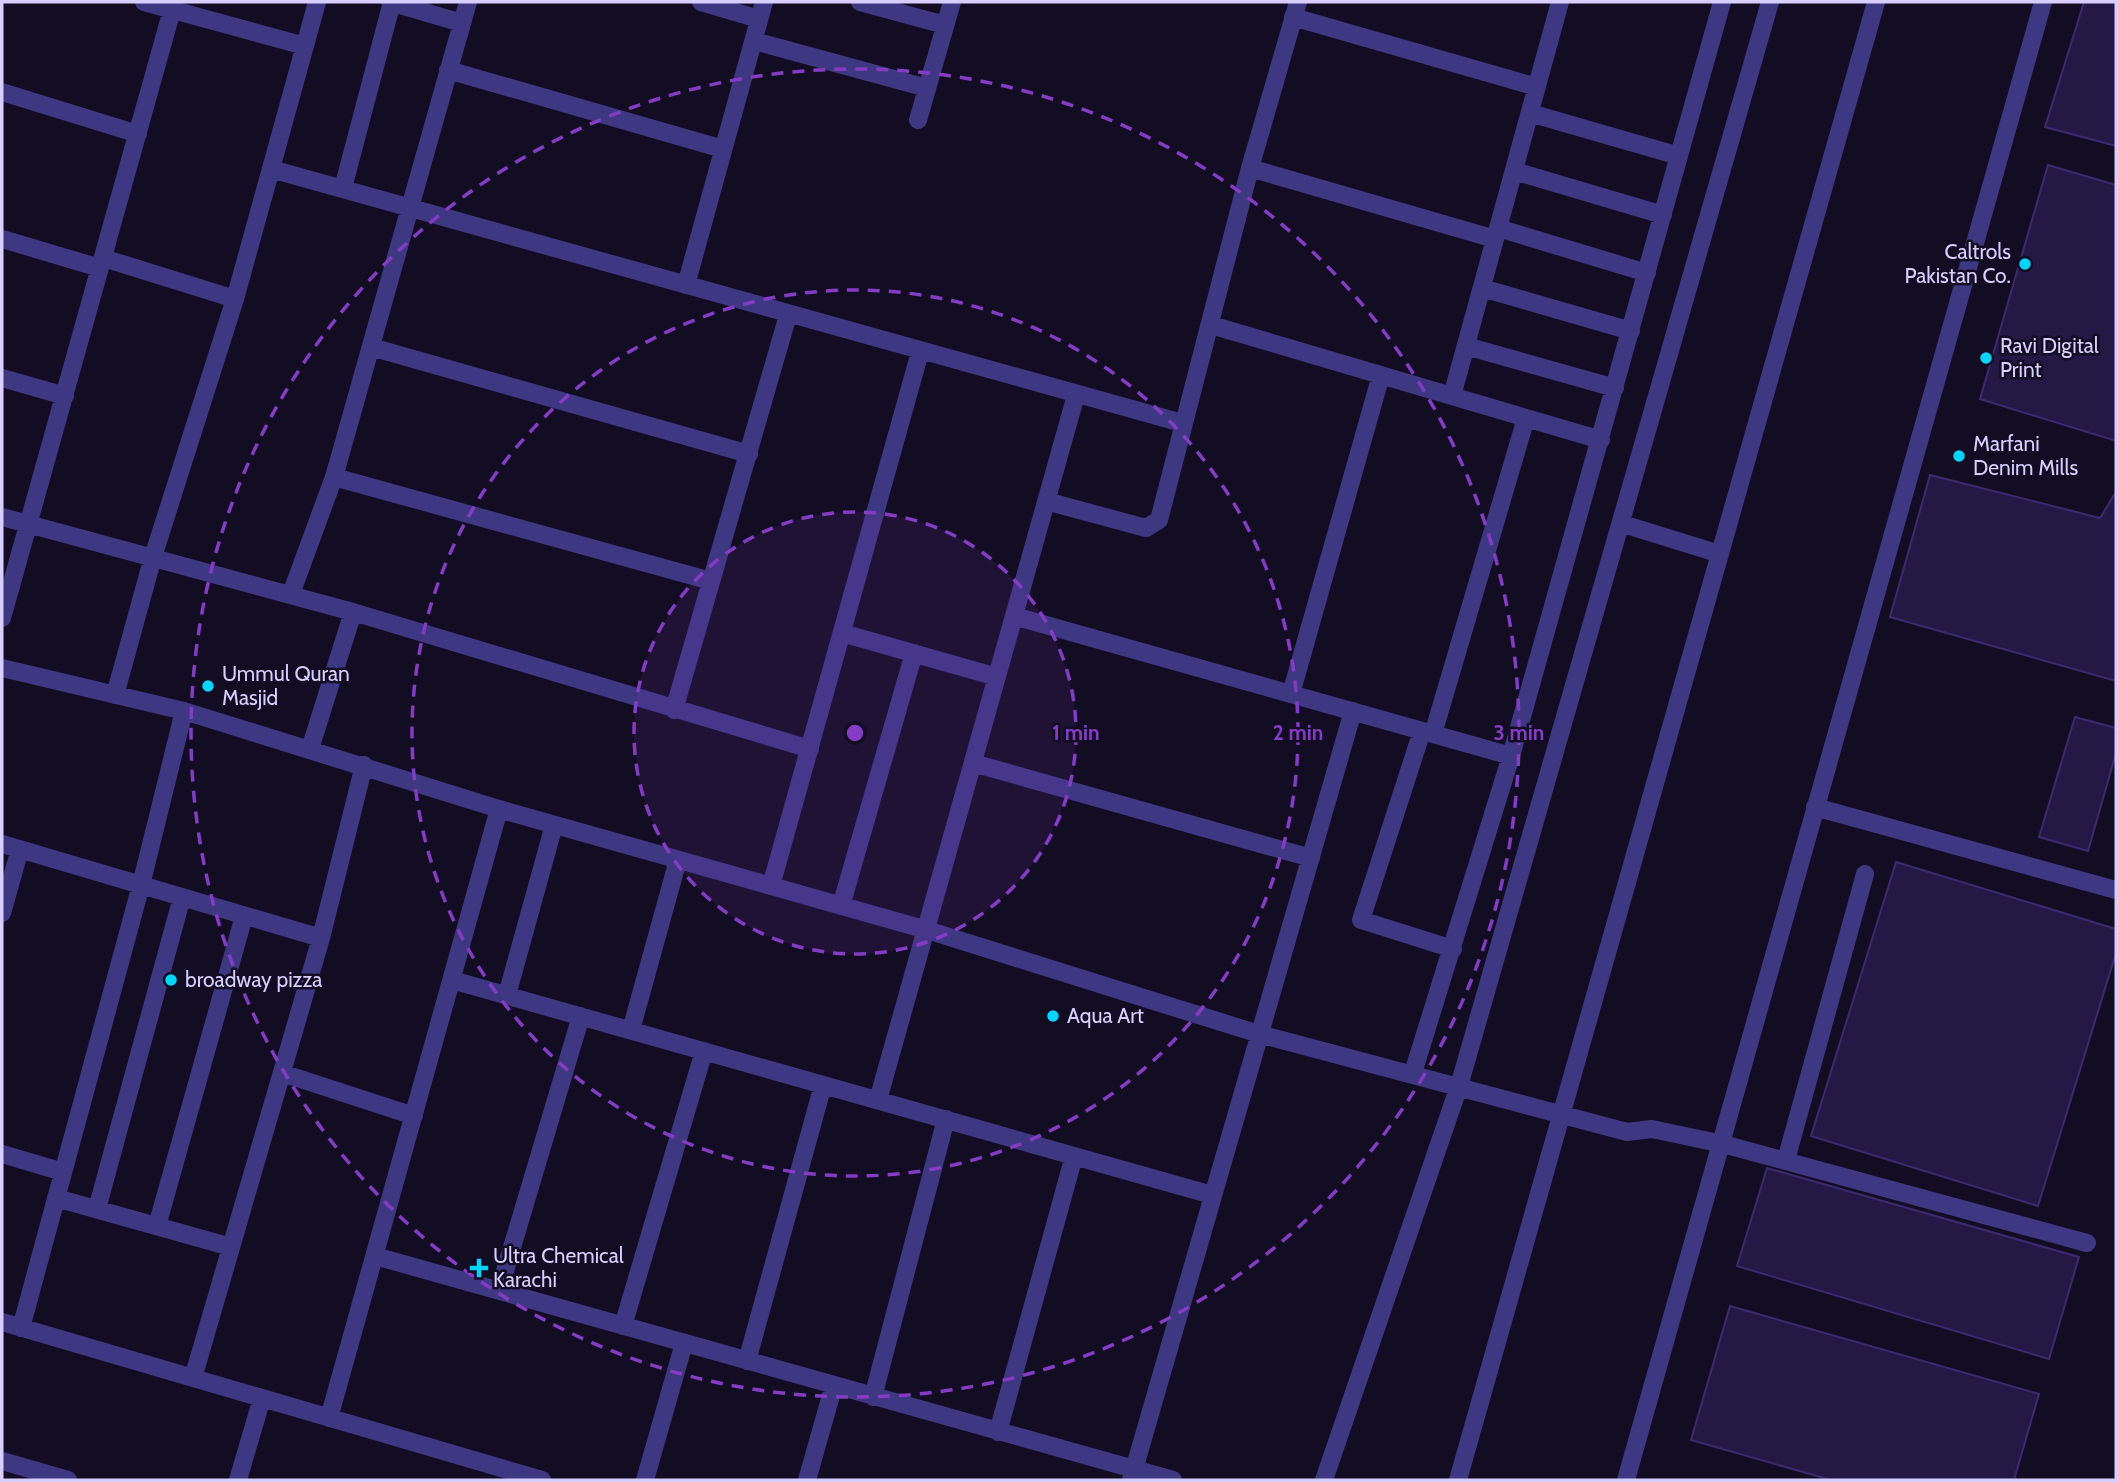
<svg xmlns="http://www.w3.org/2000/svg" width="2118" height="1482" font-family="Cabin,sans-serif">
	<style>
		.building { fill: #241944; stroke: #3c2a70; stroke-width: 2 }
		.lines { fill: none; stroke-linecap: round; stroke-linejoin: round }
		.minor { stroke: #3e3782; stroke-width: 18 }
		.ring { fill: none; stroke: #843cc5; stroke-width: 3.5; stroke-dasharray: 12 9 }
		.poi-dot { fill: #00d4fa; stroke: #120d22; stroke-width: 2.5 }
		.labels { text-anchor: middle; stroke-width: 5; stroke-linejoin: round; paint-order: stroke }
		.poi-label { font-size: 21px; fill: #d6cfff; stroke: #120d22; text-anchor: start }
		.centre { fill: #843cc5; stroke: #120d22; stroke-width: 3.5 }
		.ring-label { font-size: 21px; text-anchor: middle; font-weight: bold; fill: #843cc5; stroke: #120d22; stroke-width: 5; stroke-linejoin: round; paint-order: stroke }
	</style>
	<rect width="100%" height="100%" fill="#120d22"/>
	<path class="building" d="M2084,2h32v144l-71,-19z
		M2048,165l68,20v256l-136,-42z
		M1930,475l170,43 16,-26v189l-226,-64z
		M2075,717l41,11v25l-28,98 -49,-14z
		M1896,862l220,67v24l-78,253 -227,-70z
		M1767,1168l312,89 -30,102 -312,-93z
		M1730,1306l309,88 -25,86h-183l-140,-40z"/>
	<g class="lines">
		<path class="minor" d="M144,2l161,44
			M390,2l72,21
			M701,2l58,17
			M860,2l85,23
			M1293,17l244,70
			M754,41l173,47
			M448,70l275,79
			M2,92l136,42
			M1530,113l149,43
			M918,120l34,-118
			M1250,168l245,71
			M271,169l911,254
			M1514,171l149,44
			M343,188l49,-186
			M1498,228l149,45
			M2,239l98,29
			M103,258l132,41
			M686,285l78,-283
			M1482,288l149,43
			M1211,325l390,115
			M1466,346l149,42
			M371,347l378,107
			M2,378l63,18
			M1452,396l108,-394
			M334,477l377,104
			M1046,501l100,27 13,-8 91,-352 48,-166
			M2,517l351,95 457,137
			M1623,524l97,30
			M291,594l43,-117 134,-475
			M1014,616l497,140
			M2,618l170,-608
			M842,633l155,44
			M2,668l182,43 315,98 428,121 332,104 368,98 25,-3 71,15 364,99
			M1291,694l90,-319
			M115,695l38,-138 82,-258 82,-297
			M674,710l114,-395
			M1422,731l-61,189 92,29
			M1433,734l93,-316
			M310,749l43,-137
			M973,763l338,95
			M1815,807l301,83
			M2,844l319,94
			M771,886l149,-534
			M841,906l73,-253
			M2,913l18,-64
			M452,980l760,215
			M507,995l47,-170
			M631,1030l47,-170
			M282,1073l132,43
			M1413,1073l98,-317 211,-754
			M878,1100l198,-705
			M2,1154l61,18
			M1786,1160l79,-286
			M56,1198l175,49
			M97,1209l85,-312
			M157,1226l87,-310
			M375,1256l798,224
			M499,1291l82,-275
			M2,1322l540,158
			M623,1326l81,-275
			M21,1328l120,-443 43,-174
			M747,1361l76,-276
			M193,1378l128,-440 43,-173
			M873,1397l73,-278
			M329,1418l170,-609
			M998,1432l76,-276
			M2,1461l66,19
			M238,1480l24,-82
			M645,1480l39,-137
			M807,1480l27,-95
			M1131,1480l222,-769
			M1324,1480l135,-394 311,-1084
			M1458,1480l418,-1478
			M1626,1480l417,-1478"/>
	</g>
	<circle cx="855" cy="733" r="221" fill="#843cc5" fill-opacity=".12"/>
	<g class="ring">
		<circle cx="855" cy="733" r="221"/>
		<circle cx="855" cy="733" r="443"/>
		<circle cx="855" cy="733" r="664"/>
	</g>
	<g class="poi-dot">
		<circle cx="2025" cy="264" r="7"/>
		<circle cx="1986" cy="358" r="7"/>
		<circle cx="1959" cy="456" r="7"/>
		<circle cx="208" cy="686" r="7"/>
		<circle cx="171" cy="980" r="7"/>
		<circle cx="1053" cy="1016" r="7"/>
		<path d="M475.5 1257.5h7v7h7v7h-7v7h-7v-7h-7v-7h7z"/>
	</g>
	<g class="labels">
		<g class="poi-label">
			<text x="2011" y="259" text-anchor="end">Caltrols<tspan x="2011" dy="24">Pakistan Co.</tspan></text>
			<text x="2000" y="353">Ravi Digital<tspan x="2000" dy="24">Print</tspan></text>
			<text x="1973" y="451">Marfani<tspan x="1973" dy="24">Denim Mills</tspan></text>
			<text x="222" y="681">Ummul Quran<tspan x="222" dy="24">Masjid</tspan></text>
			<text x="185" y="987">broadway pizza</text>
			<text x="1067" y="1023">Aqua Art</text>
			<text x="493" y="1263">Ultra Chemical<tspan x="493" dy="24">Karachi</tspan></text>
		</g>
	</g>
	<circle cx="855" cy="733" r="10" class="centre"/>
	<g class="ring-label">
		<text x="1076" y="740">1 min</text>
		<text x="1298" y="740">2 min</text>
		<text x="1519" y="740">3 min</text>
	</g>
	<rect width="2118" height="1482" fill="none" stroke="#d6cfff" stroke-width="7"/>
</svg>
